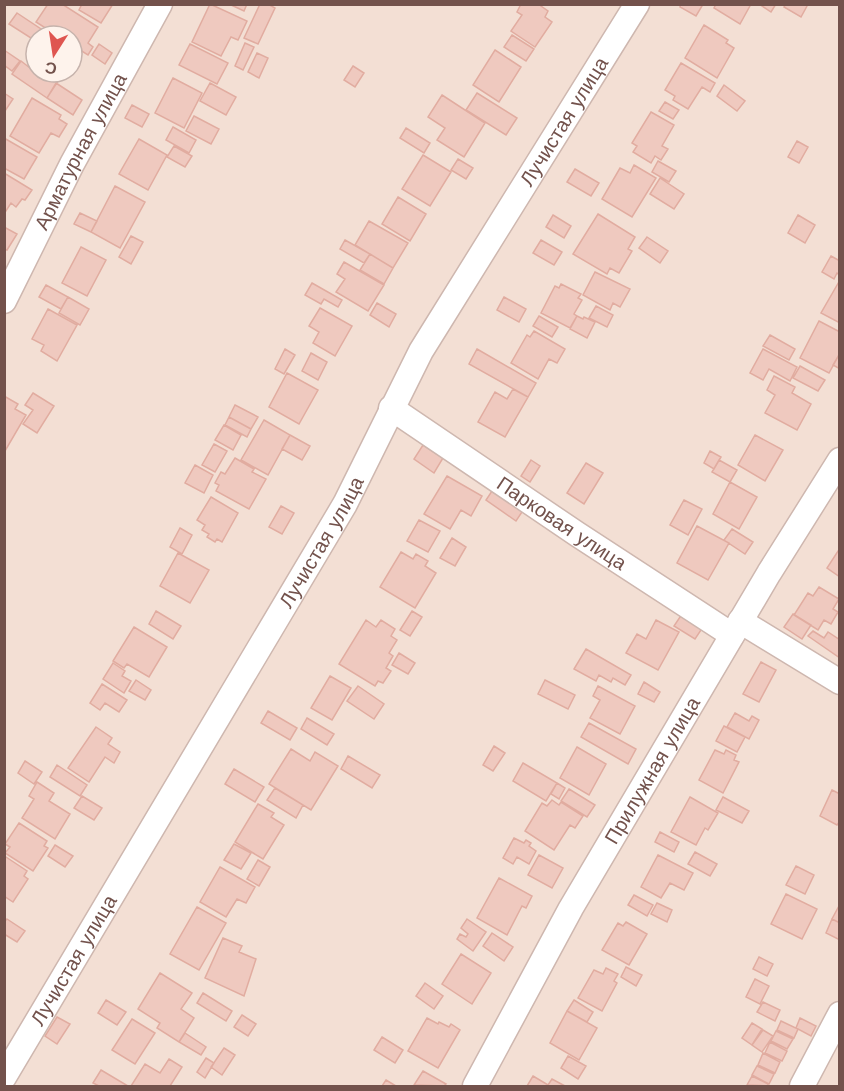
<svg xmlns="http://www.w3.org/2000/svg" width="844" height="1091" font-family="'Work Sans',sans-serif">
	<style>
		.residential { fill: #f3dfd4; fill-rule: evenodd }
		.building { fill: #efc9bf; stroke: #e1aca0; stroke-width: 1.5 }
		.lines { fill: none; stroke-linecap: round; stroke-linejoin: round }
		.minor-casing { stroke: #ceb7af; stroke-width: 27 }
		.minor { stroke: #fff; stroke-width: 24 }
		.labels { text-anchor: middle; stroke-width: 6; stroke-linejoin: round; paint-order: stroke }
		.street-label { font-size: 20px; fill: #73524c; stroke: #fef3ec }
	</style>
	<rect width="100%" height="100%" fill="#fbefe6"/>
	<path class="residential" d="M5,5h834v1081h-834zM36,36h36v36h-36z"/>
	<path class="building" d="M48,4h14l36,23 -10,16 5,4 -5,8 -16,-10v-9h-14l-22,-14z
		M82,4h31l-12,19 -22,-13z
		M210,4l37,17 -9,19 -7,-3 -10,19 -29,-14z
		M229,4h18l-3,7z
		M260,4h8l7,4 -17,36 -14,-6z
		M521,4h17l10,7 -3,6 7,5 -17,25 -24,-16 11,-16 -5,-3z
		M681,4h18l3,2 -6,10 -16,-9z
		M716,4h35l-11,20 -26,-16z
		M759,4h17l-5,8z
		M786,4h18l3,2 -6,11 -17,-10z
		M17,13l24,16 -7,11 -25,-16z
		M704,25l24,15 -2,3 8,5 -17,30 -32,-20z
		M512,35l22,14 -8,12 -22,-14z
		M245,43l9,4 -11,23 -8,-4z
		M99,44l13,9 -7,11 -13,-9z
		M190,44l38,19 -11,21 -38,-19z
		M4,50l16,11 -8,10 -8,-6z
		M495,50l26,17 -22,35 -26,-17z
		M257,53l11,5 -9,20 -11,-6z
		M36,58v14h28l-17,26 -35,-24 9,-13 9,7z
		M681,63l34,20 -5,9 -8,-5 -14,22 -15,-9 2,-4 -10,-6z
		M353,66l11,7 -9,14 -11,-7z
		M173,78l29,15 -18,35 -29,-15z
		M56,83l26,17 -9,15 -26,-17z
		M210,83l26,14 -10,18 -26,-14z
		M724,85l21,16 -8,10 -20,-15z
		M4,93l9,6 -8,12h-1z
		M477,93l40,25 -11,17 -40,-25z
		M442,95l43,28 -21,34 -27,-17 8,-12 -17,-11z
		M32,98l29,17 -2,4 8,5 -8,13 -8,-4 -12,20 -29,-17z
		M665,102l14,8 -6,9 -14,-8z
		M132,105l17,9 -7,13 -17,-9z
		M651,112l23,13 -12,21 6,3 -7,11 -6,-4 -4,7 -18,-11 4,-6 -5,-3z
		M194,116l25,13 -8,15 -25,-13z
		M173,127l23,13 -7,13 -23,-13z
		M406,128l24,15 -6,10 -24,-15z
		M4,138l33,19 -13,22 -20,-11z
		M139,139l28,16 -19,35 -29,-16z
		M797,141l11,6 -9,16 -11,-6z
		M174,146l18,10 -7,11 -18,-10z
		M423,155l28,17 -21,34 -28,-17z
		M458,159l15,9 -7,11 -15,-9z
		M658,161l18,10 -7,11 -17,-10z
		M634,165l22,13 -24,39 -30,-18 18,-31 10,5z
		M575,169l24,14 -8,13 -24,-14z
		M4,173l28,17 -7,10 -3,-1 -6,8 -5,-4 -7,11z
		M660,178l24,16 -10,15 -24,-15z
		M115,186l30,16 -25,46 -29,-16z
		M398,197l28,17 -16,27 -28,-17z
		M80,213l17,8 -6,11 -17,-8z
		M598,214l37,23 -7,12 4,2 -13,22 -9,-5 -3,6 -34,-20z
		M553,215l18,11 -7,12 -18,-11z
		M798,215l17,10 -10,18 -17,-10z
		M369,221l39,22 -15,25 -38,-23z
		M4,227l13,7 -10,16 -3,-1z
		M131,236l12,6 -12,22 -12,-7z
		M647,237l21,14 -8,12 -21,-15z
		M345,240l25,14 -6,9 -24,-14z
		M541,240l21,12 -8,13 -21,-12z
		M81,247l25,13 -19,36 -25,-13z
		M370,254l23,14 -9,16 -24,-14z
		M831,256l9,5v14l-3,-2 -3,6 -12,-7z
		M344,262l40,23 -16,26 -32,-19 9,-13 -8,-5z
		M595,272l35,17 -10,18 -7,-4 -3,7 -27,-15z
		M840,280v43l-19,-10z
		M312,283l30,17 -4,7 -14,-8 -3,5 -16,-9z
		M561,284l20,10 -3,4 4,2 -8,14 3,2 -7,12 -29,-15 14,-27 4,2z
		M46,285l22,12 -7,12 -22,-12z
		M68,297l21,12 -9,16 -21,-12z
		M504,297l22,12 -7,13 -22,-12z
		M377,303l19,11 -7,13 -19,-12z
		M596,306l17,9 -6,12 -18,-9z
		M320,308l32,18 -17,30 -22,-13 6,-11 -10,-6z
		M48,309l29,16 -20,36 -16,-10 3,-6 -12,-6z
		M539,316l19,11 -6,10 -19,-11z
		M577,316l6,3 1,-2 11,5 -8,16 -17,-9z
		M819,321l21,11v21l-11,20 -29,-15z
		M534,331l31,18 -8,14 -8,-4 -11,20 -27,-16 16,-28 3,2z
		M770,335l25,14 -6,11 -26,-14z
		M285,349l10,6 -11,19 -9,-5z
		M477,349l59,34 -8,14 -59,-33z
		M763,349l34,18 -7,14 -21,-12 -6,11 -13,-7z
		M311,353l16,9 -9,18 -16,-9z
		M840,353v16l-7,-4z
		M800,366l25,14 -7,11 -25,-13z
		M287,373l31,17 -19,34 -30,-17z
		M774,376l21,11 -3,6 19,11 -14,26 -32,-17 10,-18 -8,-5z
		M513,389l15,8 -23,40 -27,-15 17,-30 12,7z
		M33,393l21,13 -17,27 -14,-9 10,-14 -8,-5z
		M4,396l14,8 -3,5 11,6 -21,36z
		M235,405l23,12 -7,12 -22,-12z
		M229,417l22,12 -4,8 -22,-12z
		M264,420l26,15 -22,40 -27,-15z
		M224,425l17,10 -8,15 -18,-10z
		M290,435l20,11 -8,14 -20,-11z
		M755,435l28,15 -18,31 -27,-16z
		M214,444l13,7 -12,21 -13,-7z
		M423,445l20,13 -9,15 -20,-14z
		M710,451l11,6 -7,12 -10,-6z
		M235,458l19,11 -2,3 14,7 -17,30 -33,-18 3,-6 -4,-2 6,-11 4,2z
		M531,460l9,6 -10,16 -9,-6z
		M719,460l18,10 -7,12 -18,-10z
		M586,463l17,10 -19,31 -17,-11z
		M195,465l18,10 -9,18 -19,-10z
		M447,476l35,20 -11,20 -10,-6 -11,19 -26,-15z
		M730,482l27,15 -18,32 -26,-15z
		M494,488l30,21 -8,12 -30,-21z
		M211,497l27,16 -16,29 -5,-3 -2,3 -8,-5 2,-3 -7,-4 3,-5 -8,-5z
		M684,500l18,9 -14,26 -18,-10z
		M281,506l13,7 -12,21 -13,-7z
		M419,520l21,11 -12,21 -21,-11z
		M697,526l32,17 -21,37 -31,-17z
		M180,528l12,7 -10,19 -12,-7z
		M732,529l21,13 -8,12 -21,-14z
		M452,538l14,9 -11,19 -15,-8z
		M840,548v29l-13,-9z
		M401,552l12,7 3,-5 12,7 -3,5 11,7 -21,35 -35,-21z
		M178,553l31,17 -19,33 -30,-17z
		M819,587l20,12 -6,10 5,3 -7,12 -7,-4 -6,10 -24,-15 14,-22 5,3z
		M156,611l25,15 -8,13 -24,-15z
		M412,611l10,6 -12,19 -10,-6z
		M682,614l21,13 -8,12 -21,-13z
		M793,614l18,11 -9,14 -18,-12z
		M366,620l10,7 5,-7 14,9 -4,7 6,4 -8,13 4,3 -7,12 5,3 -8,12 -5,-2 -3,5 -36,-22z
		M656,620l23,12 -21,38 -32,-17 11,-19 9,5z
		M134,627l33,20 -18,30 -22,-13 -3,4 -11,-7z
		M813,631l11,7 4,-6 12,8v18l-32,-22z
		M586,649l45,26 -6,10 -12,-7 -2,4 -12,-7 -3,6 -22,-12z
		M399,653l16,10 -7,11 -16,-9z
		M761,662l15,8 -17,32 -16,-8z
		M113,663l12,8 -3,5 9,5 -7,12 -21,-14z
		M330,676l21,12 -19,32 -21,-12z
		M136,680l15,10 -6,10 -16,-9z
		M545,680l30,15 -7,14 -30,-15z
		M644,682l16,10 -6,10 -16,-8z
		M102,684l25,16 -8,12 -14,-9 -5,7 -10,-7z
		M358,686l26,18 -10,15 -27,-18z
		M598,686l37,20 -15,28 -30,-16 10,-18 -7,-4z
		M268,711l29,17 -7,12 -29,-17z
		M735,713l14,8 3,-5 7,4 -10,19 -22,-12z
		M307,718l27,16 -7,11 -26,-16z
		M589,723l47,26 -8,15 -47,-27z
		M724,726l21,11 -8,15 -21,-11z
		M96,727l16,11 -4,6 12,8 -6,11 -9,-6 -16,25 -21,-14z
		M494,746l11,7 -12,18 -10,-6z
		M577,747l29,17 -17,31 -29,-17z
		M291,749l19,12 5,-9 23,14 -27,44 -42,-26z
		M715,750l9,4 2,-4 10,5 -2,5 5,2 -16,31 -24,-13z
		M348,756l32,19 -8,13 -31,-19z
		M25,761l17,11 -8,12 -16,-11z
		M523,763l34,20 -11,18 -33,-20z
		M57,765l30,20 -7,11 -30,-19z
		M234,769l30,18 -9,15 -30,-18z
		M37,782l17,11 -5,8 21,13 -15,25 -33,-21 12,-19 -5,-3z
		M557,783l8,5 -6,11 -8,-5z
		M275,788l28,17 -7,13 -29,-18z
		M569,789l26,16 -8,12 -26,-16z
		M832,790l8,4v27l-3,4 -17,-9z
		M82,796l20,12 -8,12 -20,-12z
		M690,797l28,16 -10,17 -3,-2 -9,17 -25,-13z
		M723,797l26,14 -7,12 -26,-13z
		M552,800l7,5 2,-3 22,14 -8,12 -5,-3 -16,25 -29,-19 17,-28 5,3z
		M258,804l16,9 -3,4 13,8 -21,34 -28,-17z
		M19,823l28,18 -3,5 4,2 -15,23 -28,-18 5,-6 -5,-3z
		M660,832l19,10 -5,10 -19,-10z
		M514,838l10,5 2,-3 5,3 -2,3 7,5 -7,13 -12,-7 -4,7 -10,-6z
		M234,844l17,9 -10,16 -17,-9z
		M55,845l18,11 -8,11 -17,-11z
		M695,852l22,12 -7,12 -22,-12z
		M539,855l24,13 -11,20 -24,-13z
		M658,855l35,18 -9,17 -14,-7 -9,15 -20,-11z
		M6,857l21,14 -3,5 4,3 -15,23 -9,-6v-36z
		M258,860l12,7 -11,19 -12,-7z
		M796,866l18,9 -9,19 -19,-9z
		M220,867l35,20 -9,16 -9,-4 -11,18 -26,-15z
		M499,878l33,18 -6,12 -4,-2 -15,29 -30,-17z
		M786,894l31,15 -15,30 -31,-15z
		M634,895l19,10 -6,11 -19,-11z
		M657,903l15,7 -5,12 -16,-8z
		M840,904v19l-8,-4z
		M197,907l29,16 -27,47 -29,-16z
		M7,919l18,12 -8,11 -13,-8v-12z
		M467,919l19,13 -13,19 -16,-12 3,-5 6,3 2,-3 -7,-6z
		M832,919l8,4v17l-14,-7z
		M626,922l21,12 -18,31 -27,-15 16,-27 5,3z
		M492,933l21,14 -9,14 -21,-15z
		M223,938l19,8 -3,6 17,7 -12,37 -39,-18z
		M461,954l30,19 -19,31 -30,-20z
		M759,957l14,7 -6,12 -14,-7z
		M626,967l16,8 -6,11 -15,-9z
		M606,968l12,6 -4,7 3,2 -15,28 -24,-13 16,-28 9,4z
		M160,973l32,20 -11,16 13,9 -15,24 -22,-14 3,-5 -22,-14z
		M755,979l14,7 -9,18 -14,-7z
		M425,983l18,13 -9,13 -18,-13z
		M203,993l29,18 -6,10 -29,-18z
		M106,1000l20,12 -9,13 -19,-12z
		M574,1000l19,12 -6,10 -20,-11z
		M763,1002l17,8 -5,11 -18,-9z
		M567,1011l30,17 -18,32 -29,-17z
		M242,1015l14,9 -8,12 -14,-9z
		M57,1017l13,7 -13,20 -12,-8z
		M427,1018l11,6 1,-2 10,5 2,-3 9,6 -22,38 -30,-17z
		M800,1018l16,8 -5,10 -15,-8z
		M132,1019l23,14 -20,31 -23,-14z
		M781,1021l17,8 -4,9 -17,-8z
		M752,1023l10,6 -10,16 -10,-7z
		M763,1030l10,6 -11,16 -10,-7z
		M776,1031l17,8 -6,10 -16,-8z
		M185,1033l21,14 -5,8 -22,-13z
		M382,1037l21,13 -8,13 -21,-13z
		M770,1042l17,9 -5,10 -17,-8z
		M224,1048l11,7 -13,20 -11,-8z
		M763,1053l17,9 -5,11 -17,-8z
		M568,1056l18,10 -8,13 -17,-11z
		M206,1058l8,5 -9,15 -8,-6z
		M169,1059l13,8 -12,19h-39l14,-22 15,9z
		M757,1066l17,8 -5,10 -17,-9z
		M101,1070l27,16h-29l-6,-3z
		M423,1071l23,13 -2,2 -30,-1z
		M533,1076l15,9 4,-6 13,7h-38z
		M752,1076l16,8 -1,2 -20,-1z
		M386,1080l10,6h-14z"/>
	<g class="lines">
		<g class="minor-casing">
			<g id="minor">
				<path id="s1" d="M4,301l68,-137 88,-160"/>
				<path id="s2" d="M391,408l186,126 155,101"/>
				<path d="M740,621l100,61"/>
				<path id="s3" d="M4,1077l341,-573 76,-153 216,-347"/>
				<path id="s4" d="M475,1086l96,-178 198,-335 71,-113"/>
				<path d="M802,1086l38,-72"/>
			</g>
		</g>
		<use href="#minor" class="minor"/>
	</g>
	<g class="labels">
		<g class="street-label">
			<text dy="7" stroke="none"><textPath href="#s3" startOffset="1108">Лучистая улица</textPath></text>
			<text dy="7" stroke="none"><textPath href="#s1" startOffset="168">Арматурная улица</textPath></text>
			<text dy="7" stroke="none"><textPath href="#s2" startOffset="206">Парковая улица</textPath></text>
			<text dy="7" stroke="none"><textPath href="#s3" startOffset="622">Лучистая улица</textPath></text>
			<text dy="7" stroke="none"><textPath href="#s4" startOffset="362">Прилужная улица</textPath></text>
			<text dy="7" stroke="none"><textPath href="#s3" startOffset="136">Лучистая улица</textPath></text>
		</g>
	</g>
	<rect width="844" height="1091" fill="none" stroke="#73524c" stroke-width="12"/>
	<g transform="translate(54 54) rotate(192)"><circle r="28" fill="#fef3ec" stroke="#c6b3ac" stroke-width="1.5"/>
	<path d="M0-4.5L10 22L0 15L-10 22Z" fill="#df5550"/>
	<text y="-9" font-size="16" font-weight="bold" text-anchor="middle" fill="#73524c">С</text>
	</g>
</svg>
